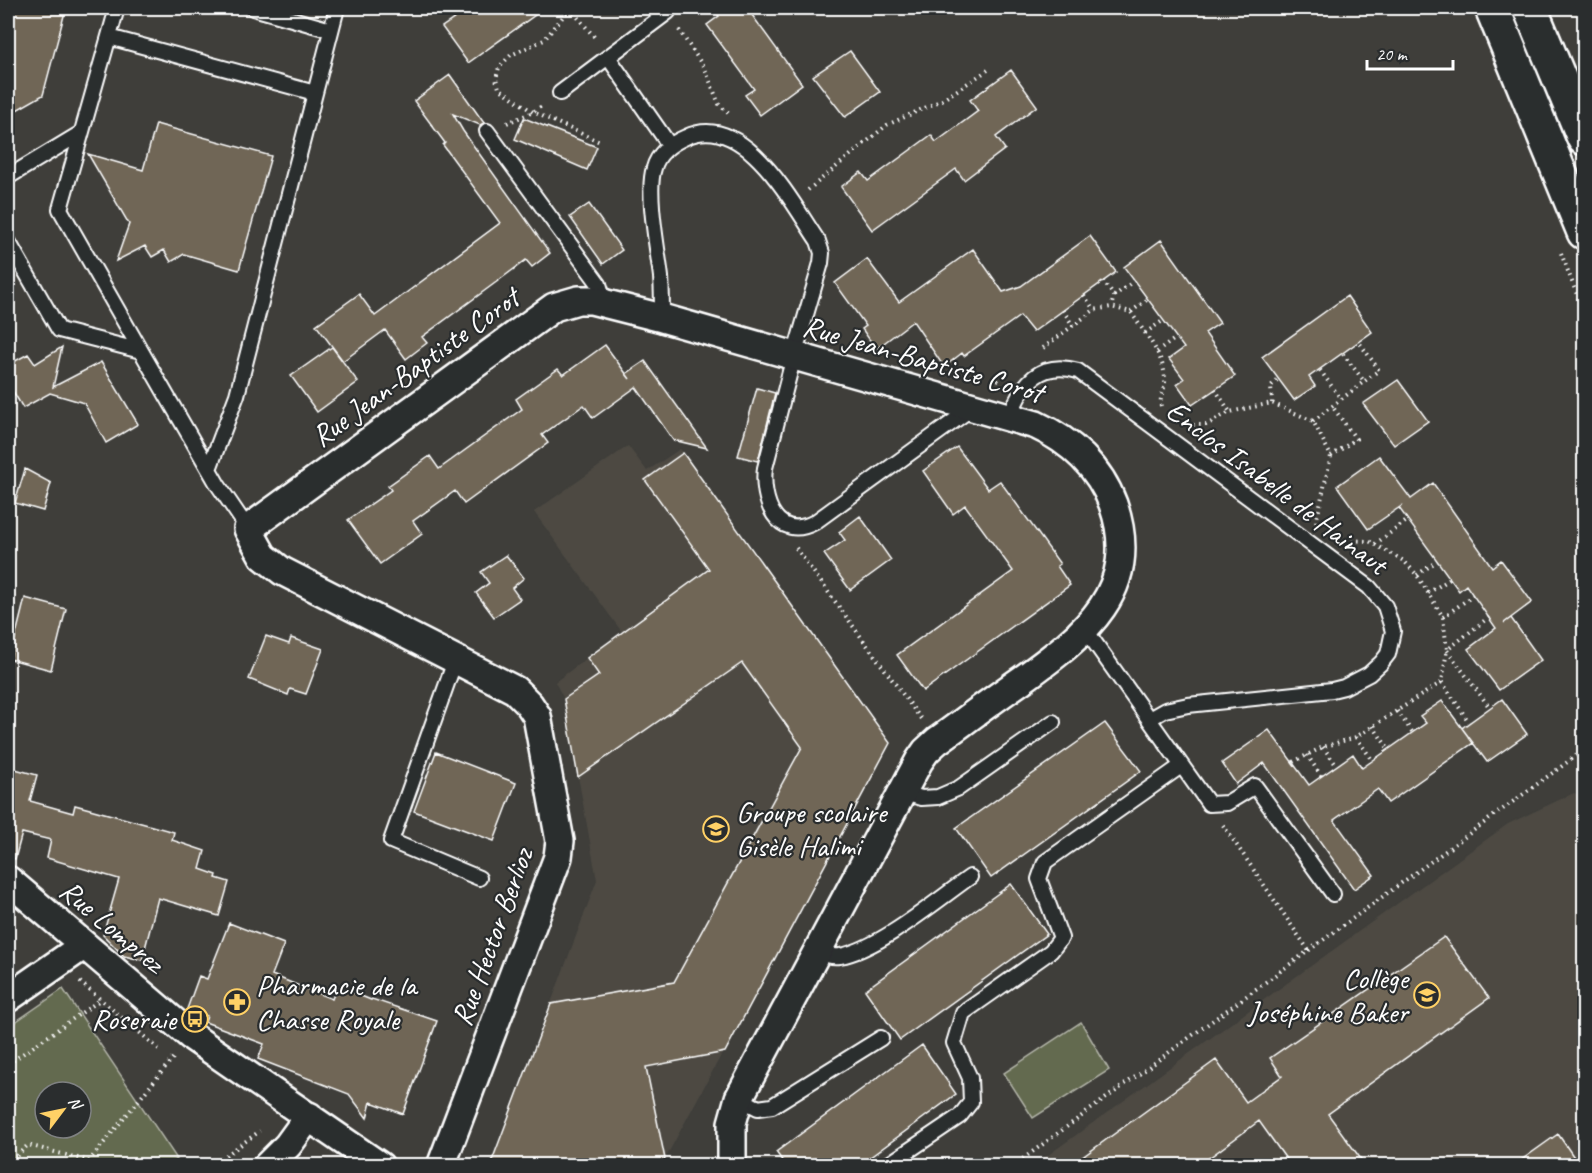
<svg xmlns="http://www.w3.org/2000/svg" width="1592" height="1173" font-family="Caveat,sans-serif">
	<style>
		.built { fill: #4d4a43 }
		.green { fill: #646a50; stroke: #b2b4a8; stroke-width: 1.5; fill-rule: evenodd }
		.building { fill: #6f6657; stroke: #fff; stroke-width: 1.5 }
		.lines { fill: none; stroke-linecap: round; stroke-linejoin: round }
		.lane-casing { stroke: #fff; stroke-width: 18 }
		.street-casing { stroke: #fff; stroke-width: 32 }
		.secondary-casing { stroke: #fff; stroke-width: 38 }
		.path { stroke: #fff; stroke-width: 4; stroke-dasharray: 1.5 4.5; stroke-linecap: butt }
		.lane { stroke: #2a2d2e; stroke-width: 14 }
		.street { stroke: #2a2d2e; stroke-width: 27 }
		.secondary { stroke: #2a2d2e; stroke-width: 33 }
		.labels { text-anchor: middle; stroke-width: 4.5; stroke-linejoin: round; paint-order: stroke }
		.street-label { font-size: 30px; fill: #fff; stroke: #2a2d2e }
		.poi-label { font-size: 30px; fill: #fff; stroke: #2a2d2e; text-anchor: start }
	</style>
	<rect width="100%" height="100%" fill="#3f3e3a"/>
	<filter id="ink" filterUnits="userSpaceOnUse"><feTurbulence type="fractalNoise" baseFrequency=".0167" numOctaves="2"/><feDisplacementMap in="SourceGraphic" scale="12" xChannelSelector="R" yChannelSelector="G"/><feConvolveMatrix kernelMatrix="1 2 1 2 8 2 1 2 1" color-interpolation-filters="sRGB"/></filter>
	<g filter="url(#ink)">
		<path class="built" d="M628,446l19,25 33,-22 210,294 -225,416 -9,7h-166l107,-286 -33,-181 -9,-17 67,-50 -88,-120z
			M1574,793l10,3v369l-551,1 475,-342z"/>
		<path class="green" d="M63,989l114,170 -9,6h-160v-138zM45,1092h36v36h-36z
			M1081,1022l28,48 -76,48 -29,-45z"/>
		<path class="building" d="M8,8h58l-23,87 -35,20z
			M470,8h75l-77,55 -26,-36z
			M713,8h34l55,76 -42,31 -15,-20 9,-6 -47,-64 12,-9z
			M850,51l30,41 -35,25 -32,-41z
			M1011,70l26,36 -41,31 9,12 -41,31 -8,-11 -84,61 -31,-43 20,-15 7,9 63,-46 5,7 42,-31 -8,-11z
			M450,75l34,48 -4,2 -27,-11 10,17 87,122 -18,14 -6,-7 -20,15 -84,62 5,6 -21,16 -21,-29 -42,31 -27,-36 43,-31 16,22 125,-93 -57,-78 2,-2 -31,-42z
			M524,118l73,29 -10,23 -72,-31z
			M156,124l115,32 -32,114 -55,-16 -13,8 -7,-12 -12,7 -7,-11 -29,15 13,-37 -41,-70 55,16z
			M589,204l33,46 -19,14 -33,-47z
			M1090,236l26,36 -83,60 -13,-16 -56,40 -2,-3 -18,14 -31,-46 -37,28 -14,-20 4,-3 -31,-43 32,-24 32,43 74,-53 30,43 18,-6z
			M1161,240l59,83 -15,10 30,43 -43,29 -15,-21 7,-5 -15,-20 15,-11 -60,-81z
			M1347,296l25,36 -63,45 6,9 -21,14 -32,-43z
			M605,345l25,34 -4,-5 19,-13 62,87 -34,-8 -37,-53 -43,31 -9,-13 -42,30 6,8 -84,61 -9,-13 -42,30 9,13 -42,30 -32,-44 43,-30 -3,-4 42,-30 9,13 83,-60 -6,-10 42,-30 5,6z
			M62,347l-9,40 48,-25 37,62 -32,19 -22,-40 -34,-10 -27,15 -15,-25v-18l20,-11 7,10z
			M332,347l26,35 -41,30 -26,-36z
			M1398,380l30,41 -34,24 -31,-41z
			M757,388l18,5 -17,68 -20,-5z
			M957,447l31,42 12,-8 60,83 -3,2 13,19 -147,106 -26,-36 116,-84 -48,-66 -12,9 -30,-43z
			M683,453l207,290 -165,309 -79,15 19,92 -9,7h-166l61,-162 123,-22 128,-235 -60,-84 -164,114 -14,-78 35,-24 -12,-17 122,-89 -64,-89z
			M1379,456l32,43 22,-16 59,84 9,-7 31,42 -28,21 7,-5 30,42 -42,30 -31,-41 28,-21 -30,-43 -7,6 -60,-83 4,-3 -35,24 -31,-43z
			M25,469l26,14 -8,28 -28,-8z
			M860,516l31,44 -41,30 -26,-36 21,-14 -6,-8z
			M506,555l18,23 -12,10 8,11 -26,18 -18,-24 13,-10 -8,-11z
			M25,598l41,11 -15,61 -41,-11z
			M266,636l23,8 2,-6 32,11 -17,45 -16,-5 -2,6 -39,-16z
			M1502,699l25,35 -40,28 -25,-34z
			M1442,701l31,42 -85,60 -10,-14 -44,31 40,55 -20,14 -90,-126 -28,21 -14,-21 47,-33 40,55 44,-31 9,14 64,-45 -6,-7z
			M1105,723l36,48 -150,107 -35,-50z
			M436,752l80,31 -22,58 -80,-30z
			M8,767l29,8 -7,26 43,12 2,-8 99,27 -2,8 33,11 -5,18 17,6 -1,3 13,4 -10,34 -61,-18 -16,62 -18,-4 -21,-21 16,-56 -72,-21 4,-18 -29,-7 -7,26 -7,-1z
			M1011,884l36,50 -147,106 -35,-50z
			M229,923l55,21 -12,31 60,24 5,-13 34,14 1,-1 65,22 -34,93 -32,-12 -4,16 -18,-24 -91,-35 6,-15 -59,-22 2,-6 -20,-7 12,-33 8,3z
			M1444,937l45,61 -161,116 38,52h-75l-32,-45 -61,45h-128l146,-106 30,42 36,-26 -12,-18z
			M922,1045l34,49 -98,72h-72l-10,-14z
			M1558,1134l22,32h-67z"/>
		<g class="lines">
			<g class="lane-casing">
				<path id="lane" d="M117,8l-57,201 81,142
					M253,8l78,22
					M109,37l206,56
					M608,57l62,89
					M560,93l108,-81
					M487,131l112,153 6,19
					M8,177l73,-44
					M8,241l51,89 82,21 77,134 30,44
					M662,318c0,-13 0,-27 -1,-41 -3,-26 -15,-86 -7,-109 4,-15 18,-25 32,-31 58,-27 106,66 132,104l4,12 -1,10 -27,93 -29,112c-4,31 11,75 50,54l157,-114
					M1010,416c12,-33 30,-56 68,-45l291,216 16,19 8,25 -5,23 -7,9 -12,11 -25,13 -12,3 -144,15 -23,5 -16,9
					M209,469l28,-74 100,-387
					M1085,629l124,175 18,-1 28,-17 78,108
					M456,658l-65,183 88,37
					M902,792l19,6 17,-1 21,-9 94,-66
					M817,952c8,3 14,5 23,4 39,-7 96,-55 130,-79
					M739,1098l19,10 14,-2 109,-68
					M886,1166l74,-50 11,-14 -1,-24 -16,-35 9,-30 88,-62 10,-13 -22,-59 6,-17 136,-96"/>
			</g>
			<g class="street-casing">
				<path id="street" d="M8,880l183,156 189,130
					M8,998l75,-52
					M267,1166l21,-21 21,-29
					M441,1166l117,-309 2,-16 -23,-125 -8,-12 -14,-14 -233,-119 -19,-15 -15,-27 306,-222 24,-7h13l71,18 374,107c35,16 64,43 77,79 30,86 -29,131 -90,175 -29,20 -57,41 -86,62l-11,10 -7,10 -180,337 -7,25v43"/>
			</g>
			<g class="secondary-casing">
				<path id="secondary" d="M1492,8l92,224
					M1530,8l54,130"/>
			</g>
			<path class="path" d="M570,8l-26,32 -33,15 -12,12 -3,12 3,9 34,24 67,30
				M570,8l26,31
				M679,30l26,39 14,35 11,11
				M507,123l26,-11 10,-7
				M808,190l79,-65 55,-25 46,-30
				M1561,253l23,60
				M1103,281l11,15 -3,11
				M1084,295l10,15
				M1114,296l20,-15
				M1063,310l10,16
				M1131,312l17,-13
				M1145,333l19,-13
				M1043,348l51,-38 17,-3 20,5c13,21 33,42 34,67 1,10 -6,17 -4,27
				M1157,352l19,-14
				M1343,354l21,27
				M1320,370l21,29
				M992,384l15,-11
				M1215,389l15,23
				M1272,403l-1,-17 7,-7
				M1313,421l66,-51 -20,-28
				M1187,425h19l24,-13 42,-9 41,18 18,35 -15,67
				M1331,456l25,-17 -24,-33
				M1375,544l33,-24
				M796,548l125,171
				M1417,575l20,-14
				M1428,593l22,-14
				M1443,617l31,-22
				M1489,617l-42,33 43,58
				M1442,682l27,40
				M1397,711l16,22
				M1373,726l16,24
				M1356,737l17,24
				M1323,747l14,19
				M1307,755l15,22
				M1293,762l30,-15 33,-10 86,-55 5,-32 -4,-33 -26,-42 -13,-14 -35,-20 -28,-1
				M1223,825l86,126
				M80,982l79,67
				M8,1064l92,-64
				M8,1164l20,-19 61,16 84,-103
				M211,1166l49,-35
				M1013,1166l571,-416"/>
			<use href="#lane" class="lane"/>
			<use href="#street" class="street"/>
			<use href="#secondary" class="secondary"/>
		</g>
	</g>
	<defs>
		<g id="school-ring" transform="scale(1.35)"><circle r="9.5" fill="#2a2d2e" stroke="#ffd166" stroke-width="1.5"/><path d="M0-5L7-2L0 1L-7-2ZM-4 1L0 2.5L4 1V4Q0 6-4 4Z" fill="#ffd166"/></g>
		<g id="pharmacy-ring" transform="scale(1.35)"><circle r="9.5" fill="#2a2d2e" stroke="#ffd166" stroke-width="1.5"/><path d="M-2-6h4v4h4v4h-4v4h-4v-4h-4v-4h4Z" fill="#ffd166"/></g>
		<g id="bus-ring" transform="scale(1.35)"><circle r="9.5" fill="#2a2d2e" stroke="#ffd166" stroke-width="1.5"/><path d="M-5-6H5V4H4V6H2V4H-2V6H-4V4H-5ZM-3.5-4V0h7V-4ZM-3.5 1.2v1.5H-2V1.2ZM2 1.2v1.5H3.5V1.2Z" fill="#ffd166"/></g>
	</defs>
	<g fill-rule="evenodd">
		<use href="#school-ring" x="716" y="829"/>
		<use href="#school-ring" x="1427" y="995"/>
		<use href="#pharmacy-ring" x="237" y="1002"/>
		<use href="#bus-ring" x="195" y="1019"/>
	</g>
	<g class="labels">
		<g class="street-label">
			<text transform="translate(923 359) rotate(16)" y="10">Rue Jean-Baptiste Corot</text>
			<text transform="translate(415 367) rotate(-36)" y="10">Rue Jean-Baptiste Corot</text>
			<text transform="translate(1277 487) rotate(37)" y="10">Enclos Isabelle de Hainaut</text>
			<text transform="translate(112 926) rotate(40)" y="10">Rue Lomprez</text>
			<text transform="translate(492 937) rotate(-70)" y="10">Rue Hector Berlioz</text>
		</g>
		<g class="poi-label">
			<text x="736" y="822">Groupe scolaire<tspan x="736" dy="34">Gisèle Halimi</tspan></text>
			<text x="1408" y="988" text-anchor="end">Collège<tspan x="1408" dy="34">Joséphine Baker</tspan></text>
			<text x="256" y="995">Pharmacie de la<tspan x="256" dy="34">Chasse Royale</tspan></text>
			<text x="176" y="1029" text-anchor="end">Roseraie</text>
		</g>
	</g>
	<rect width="1592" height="1173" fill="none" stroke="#2a2d2e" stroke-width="30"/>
	<rect x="15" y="15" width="1562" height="1143" fill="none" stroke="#fff" stroke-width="2" filter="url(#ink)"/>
	<g transform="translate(63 1110) rotate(58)"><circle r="28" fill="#2a2d2e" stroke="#7f8182" stroke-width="1.5"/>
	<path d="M0-4.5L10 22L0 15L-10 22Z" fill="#ffd166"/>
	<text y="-9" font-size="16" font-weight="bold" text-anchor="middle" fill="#ffffff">N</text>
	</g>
	<path d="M1367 60v9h86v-9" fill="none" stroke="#ffffff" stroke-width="3"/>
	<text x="1376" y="60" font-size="18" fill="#ffffff" stroke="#2a2d2e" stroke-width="4.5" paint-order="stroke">20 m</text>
</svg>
